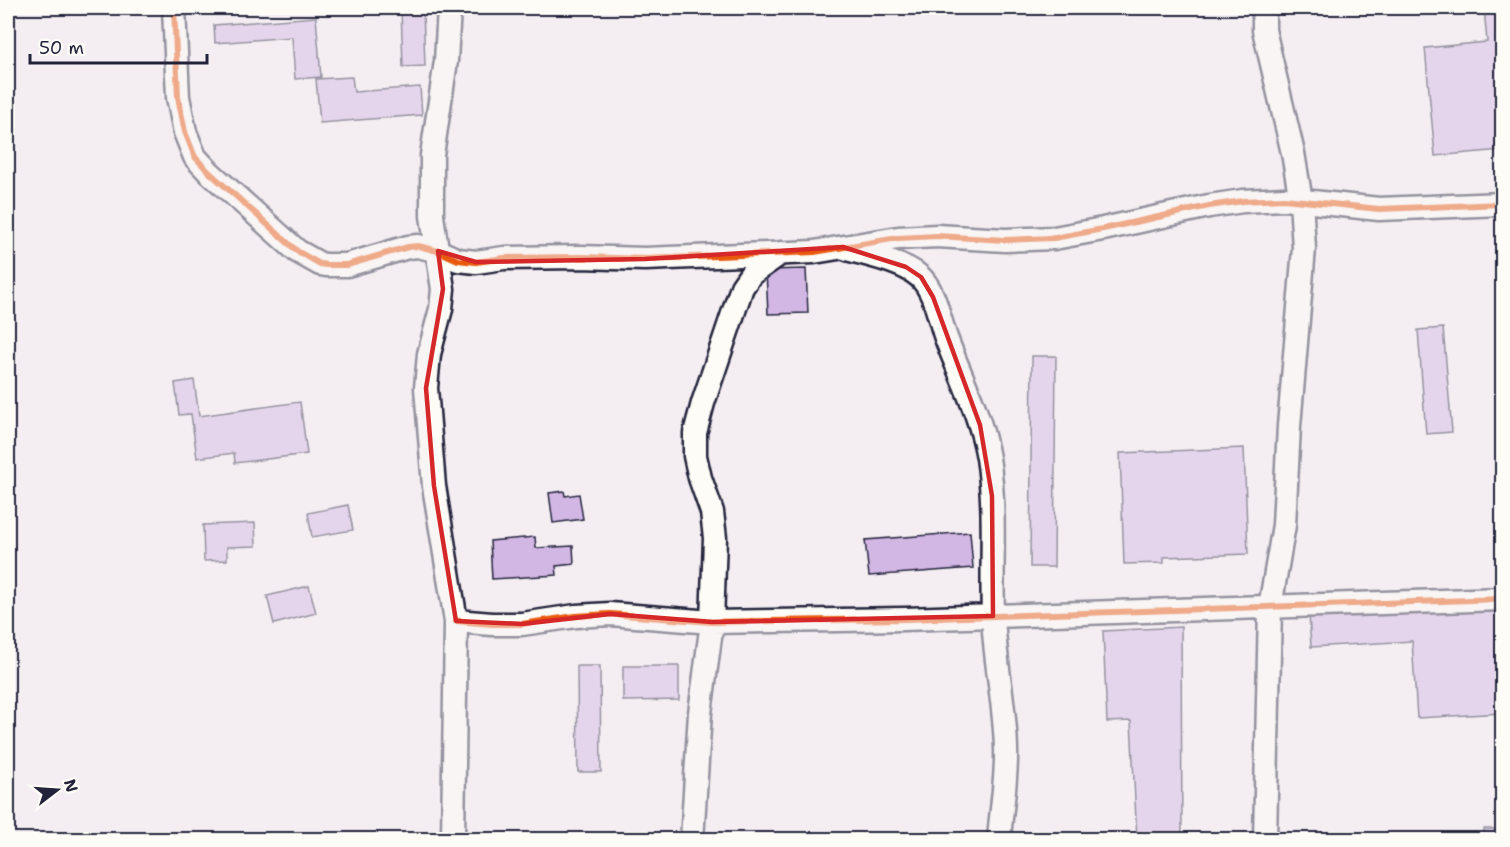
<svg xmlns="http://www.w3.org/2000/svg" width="1510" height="847" font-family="'Shantell Sans',sans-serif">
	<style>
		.building { fill: #d2b7e5; stroke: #22223b; stroke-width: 1.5 }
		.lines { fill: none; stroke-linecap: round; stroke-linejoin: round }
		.street-casing { stroke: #22223b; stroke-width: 27 }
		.street { stroke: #fdfcf7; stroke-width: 22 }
		.cycleway-casing { stroke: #fdfcf7; stroke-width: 10 }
		.cycleway { stroke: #e8590c; stroke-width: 6 }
		.marked { fill: none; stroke: #d62828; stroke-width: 4.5; stroke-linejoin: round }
	</style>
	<rect width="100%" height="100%" fill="#f4eef3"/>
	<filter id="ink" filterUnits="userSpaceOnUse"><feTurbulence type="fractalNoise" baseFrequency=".0167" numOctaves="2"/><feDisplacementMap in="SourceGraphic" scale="12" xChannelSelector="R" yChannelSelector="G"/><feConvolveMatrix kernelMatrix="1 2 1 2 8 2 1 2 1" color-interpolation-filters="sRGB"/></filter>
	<g filter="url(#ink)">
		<path class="building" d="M401,8h22l2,58 -22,1z
			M1484,8h18v142l-67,6 -10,-108 62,-6z
			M316,17l5,60 -26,2 -3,-42 -77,6 -1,-18z
			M352,77l2,15 66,-5 2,28 -102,8 -4,-44z
			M806,269l2,44 -40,1 -2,-44z
			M1443,328l9,104 -26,2 -8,-104z
			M1032,356h24l-2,211h-24z
			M194,380l5,36 101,-14 7,52 -72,9 -1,-10 -37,5 -6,-44 -12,1 -4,-32z
			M1244,448l4,106 -84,3v6l-40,1 -4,-111z
			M564,491l1,5 14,-2 4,25 -30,4 -4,-30z
			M348,505l5,25 -41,7 -4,-24z
			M255,523l1,23 -29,1v13l-23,1 -1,-36z
			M970,532l3,36 -104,8 -4,-36z
			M535,537l1,11 37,-2 1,18 -18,2 1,9 -65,4 -2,-38z
			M309,586l7,27 -42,11 -7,-28z
			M1502,602v111l-85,5 -5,-77 -101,6 -2,-33z
			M1181,627l1,212 -45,1 -6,-119 -24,1 -4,-91z
			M577,666h23l1,106h-23z
			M623,666h56v34l-56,1z
			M1484,829h18v11h-18z"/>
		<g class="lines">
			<g class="street-casing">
				<path id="street" d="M174,8l4,89 7,35 10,25 14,15 88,79 23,13 6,1h21l61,-18 10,-1 20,5 20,9 18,2 28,-4 77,-1 64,2 169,-7 84,-14 39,-2 68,4 49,-2 49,-9 106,-23 34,-5 41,-2 95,10 123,-5
					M449,8l-3,53 -14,94v61l11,73 -2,20 -12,45 -3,34 8,98 22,135 -3,219
					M1264,8v22l29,123 8,48 3,47 -15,178 -5,99 -14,82 -5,233
					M847,249c21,6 56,13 72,27 16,14 20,43 27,62 15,40 35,78 42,120 8,51 3,104 5,155 1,45 12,90 13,136 1,30 -5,60 -7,91
					M456,621l36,3h30l54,-8 34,-2 102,8 193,-3 597,-20
					M692,840l8,-127 12,-91 3,-84 -3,-26 -12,-34 -5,-22v-23l8,-30 39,-116 9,-13 30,-21"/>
			</g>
			<use href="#street" class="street"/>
			<g class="cycleway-casing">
				<path id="cycleway" d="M174,8l4,89 7,35 10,25 14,15 88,79 23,13 6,1h21l61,-18 10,-1 20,5 20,9 18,2 28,-4 77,-1 64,2 169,-7 84,-14 39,-2 68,4 49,-2 49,-9 106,-23 34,-5 41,-2 95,10 123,-5
					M456,621l36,3h30l54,-8 34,-2 102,8 193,-3 597,-20"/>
			</g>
			<use href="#cycleway" class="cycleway"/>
		</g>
	</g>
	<path d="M0 0H1510V847H0ZM843,247l63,20 15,10 12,20 47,128 12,71 1,120 -281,6 -102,-8 -88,10 -66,-3 -22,-135 -8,-98 17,-99 -5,-38 38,11 169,-3z" fill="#f4eef3" fill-opacity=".55" fill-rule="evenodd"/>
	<path class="marked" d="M843,247l63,20 15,10 12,20 47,128 12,71 1,120 -281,6 -102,-8 -88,10 -66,-3 -22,-135 -8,-98 17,-99 -5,-38 38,11 169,-3z"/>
	<rect width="1510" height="847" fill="none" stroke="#fdfcf7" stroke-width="30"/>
	<rect x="15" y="15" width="1480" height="817" fill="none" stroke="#22223b" stroke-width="2" filter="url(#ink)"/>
	<g transform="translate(57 790) rotate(73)" stroke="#fdfcf7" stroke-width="4.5" paint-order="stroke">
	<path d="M0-4.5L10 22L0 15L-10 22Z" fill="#22223b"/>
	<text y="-9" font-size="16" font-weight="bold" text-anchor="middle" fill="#22223b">N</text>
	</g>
	<path d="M30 54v9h177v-9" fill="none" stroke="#22223b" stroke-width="3"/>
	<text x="39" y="54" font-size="18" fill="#22223b" stroke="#fdfcf7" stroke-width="4.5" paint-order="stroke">50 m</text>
</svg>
